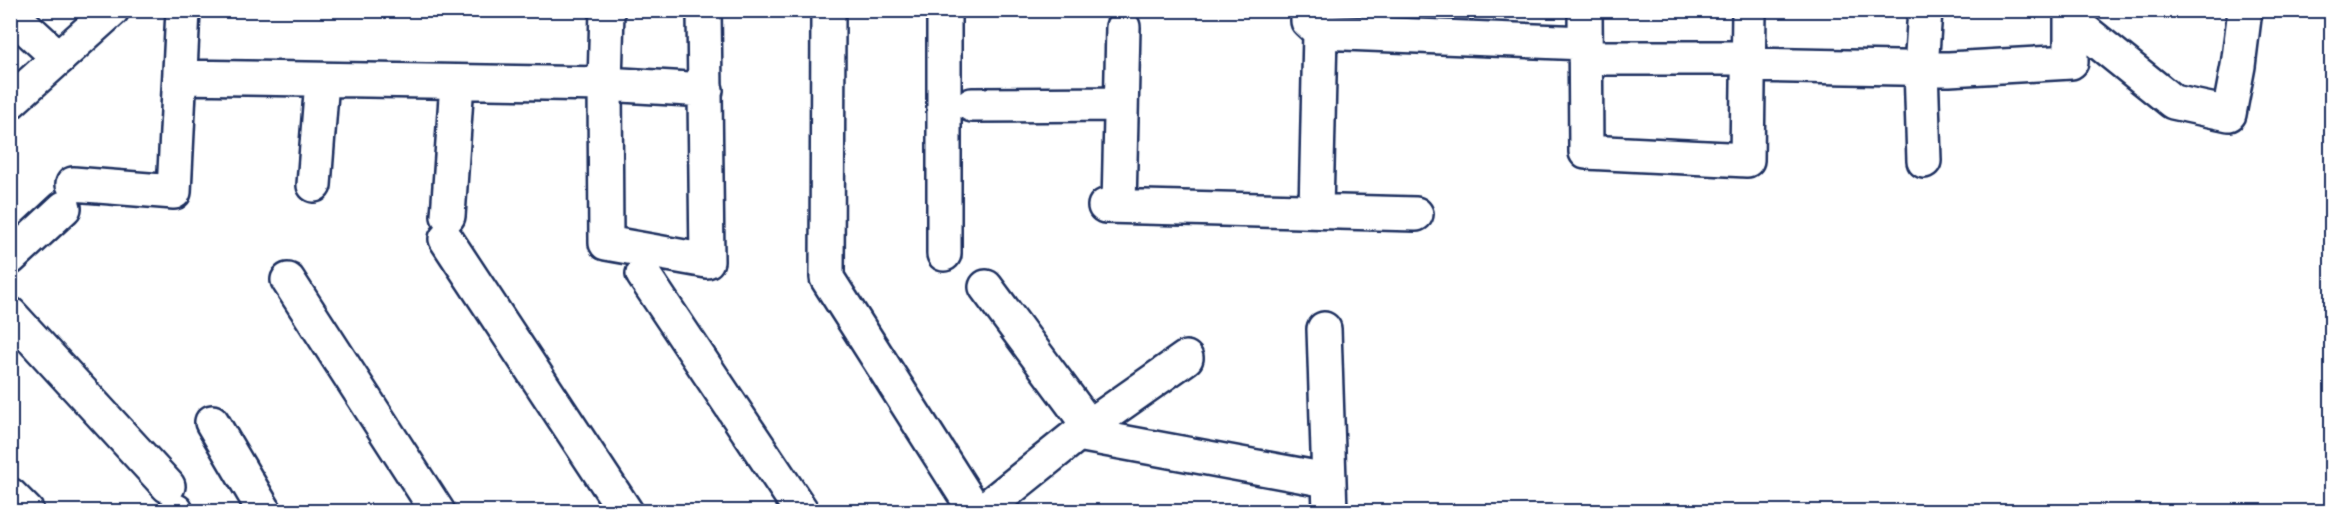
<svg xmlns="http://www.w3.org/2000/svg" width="2342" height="522" font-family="Itim,sans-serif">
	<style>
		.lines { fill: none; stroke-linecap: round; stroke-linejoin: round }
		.street-casing { stroke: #1b2f5e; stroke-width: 38 }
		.secondary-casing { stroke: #1b2f5e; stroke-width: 38 }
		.street { stroke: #fff; stroke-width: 33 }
		.secondary { stroke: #fff; stroke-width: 33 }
	</style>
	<rect width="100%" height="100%" fill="#fff"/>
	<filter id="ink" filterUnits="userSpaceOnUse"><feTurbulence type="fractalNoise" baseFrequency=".0167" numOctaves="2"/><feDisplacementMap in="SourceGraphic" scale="12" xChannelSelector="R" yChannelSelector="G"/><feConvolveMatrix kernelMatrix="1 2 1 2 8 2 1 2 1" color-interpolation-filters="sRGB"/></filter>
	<g filter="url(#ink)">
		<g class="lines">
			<g class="street-casing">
				<path id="street" d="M607,10l-2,74 1,159 101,18 -3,-251
					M828,10l-1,268 149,234
					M944,10v244
					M1308,10v11l12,11 -4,179
					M1585,10l1,142 161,8 2,-150
					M10,13l49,45
					M2071,20l102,82 56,12 9,-48 7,-56
					M1320,32l265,11
					M1585,58h163
					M1748,65l201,4 122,-7v-52
					M180,77l425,7 101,6
					M972,105l149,-1
					M1924,161l-3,-93 4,-58
					M73,184l101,8 9,-182
					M314,185l8,-105
					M1105,206l311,8
					M1119,206l4,-179
					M448,216l9,-134
					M446,239l180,273
					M10,258l54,-50
					M643,274l159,238
					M288,280l150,232
					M986,287l103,139
					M10,314l158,172
					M1324,329l6,183
					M212,422l53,90
					M1078,434l249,46
					M10,495l17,17
					M176,512v-1
					M981,512l97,-78 108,-76"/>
			</g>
			<g class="secondary-casing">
				<path id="secondary" d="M10,102l102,-92"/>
			</g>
			<use href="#street" class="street"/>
			<use href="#secondary" class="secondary"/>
		</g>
	</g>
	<rect width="2342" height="522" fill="none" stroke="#fff" stroke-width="36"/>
	<rect x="18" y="18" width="2306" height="486" fill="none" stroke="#1b2f5e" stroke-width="2" filter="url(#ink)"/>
</svg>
